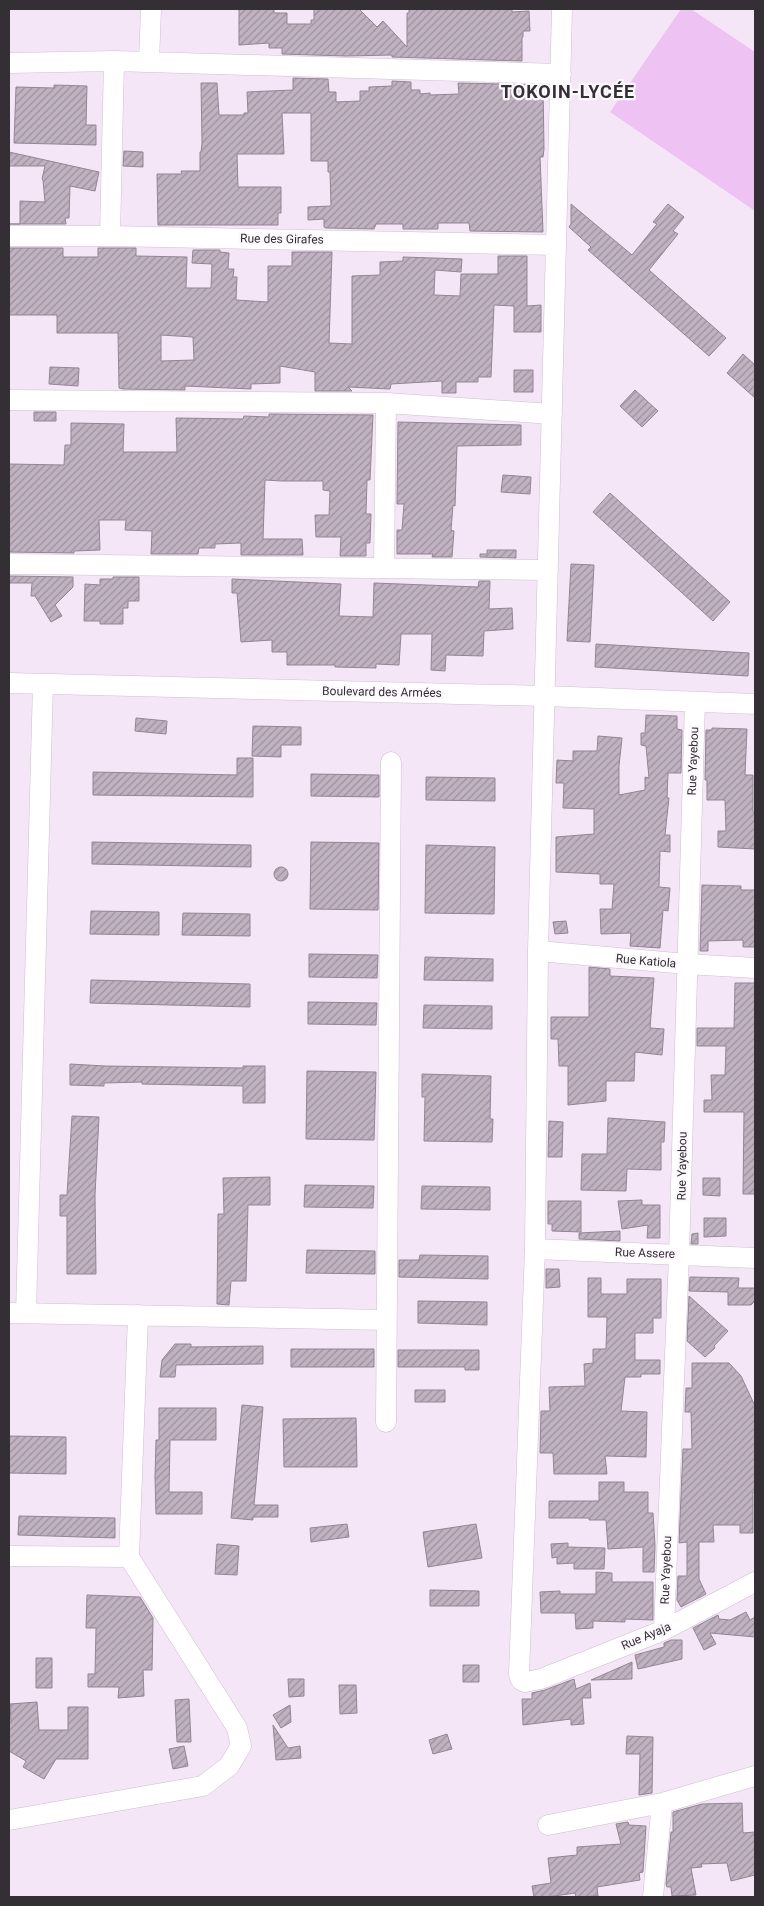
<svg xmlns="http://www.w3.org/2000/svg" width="764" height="1906" font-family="Roboto,sans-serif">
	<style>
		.grass { fill: #eec2f3 }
		.building { fill: url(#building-hatch); stroke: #928594; fill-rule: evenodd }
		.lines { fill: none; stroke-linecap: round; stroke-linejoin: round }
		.minor-casing { stroke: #cdbfcf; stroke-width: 21 }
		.minor { stroke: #fff; stroke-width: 20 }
		.labels { text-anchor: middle; stroke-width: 4.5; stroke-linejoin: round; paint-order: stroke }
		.street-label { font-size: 12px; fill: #342f35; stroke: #fdf7fe }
		.district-label { font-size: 18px; font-weight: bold; letter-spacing: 1px; fill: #342f35; stroke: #fdf7fe }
	</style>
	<defs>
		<pattern id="building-hatch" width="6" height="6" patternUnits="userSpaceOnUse" patternTransform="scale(1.25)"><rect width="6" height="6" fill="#c0b2c1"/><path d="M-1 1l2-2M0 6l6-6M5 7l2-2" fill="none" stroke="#9d919e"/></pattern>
	</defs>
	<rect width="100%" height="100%" fill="#f5e6f7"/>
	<path class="grass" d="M681,9h10l64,43v159l-145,-99z"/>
	<path class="building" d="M239,9h35v4h13v11h24v-4h3v-11h45l18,18 6,-6 24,26v-34h2v-4h103v3l17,-1 1,20h-7v6h-1v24l-130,-4v-2l-46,1 -64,-2v-6h-13v-5l-30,2z
		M293,78l35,1 1,13h7v10l24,-1v-10h9v-4l23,-1v-5l19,1v8h9v4l10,-1v2l29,-1 -1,-11 85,2 1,64 -1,8h-3l3,75 -73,-1 -1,-8h-31v6h-35v-5h-27l-2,5 -48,-1 -2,-1v-8l-16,1v-13l23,-1 -1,-34h-2v-11h-17v-48h-29l2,41h-47l1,33h43v26h-3v12h-120l-1,-51h25l-1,-3h19v-19h1l1,-9 -1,-60h16l2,32h25v-2h4l-1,-21 46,-2z
		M54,85l33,1 -1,39h10v20l-82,-2 2,-56 38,1z
		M124,151l19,1v15l-20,-1z
		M9,152l90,20 -4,19 -25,-5 -1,32h-4l1,6h-57h11v-23l25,1 -2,-22 -1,-1 3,-13h-36z
		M571,204l61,51 25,-31 -4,-2 15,-18 16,13 -11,14 5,3 -29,36 77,68 -17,18 -121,-106 3,-3 -22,-20 2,-3z
		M9,248h54v9h35v-9h38v8l51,1 -1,31h25l1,-24 -20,-1 1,-13h27v2l9,1 -1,16h6l-1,8h4l-1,23 32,2v-36h24v-14h40l-3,91 23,1v-68l28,-1v-13l23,-1v-4l59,2 -1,13 -26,-2 -1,25 26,1 1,-22h37v-18h29v50l14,-1v27h-27v-26l-20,-1 -3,72h-13v5h-22v11h-14v-12l-51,3 -1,5 -42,-2 4,4h-37v-19l-35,-6v17l-29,1v5l-66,-3v4l-62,-1 -4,-1 -1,-55h-61v-18h-48zM161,335l32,2 1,23 -33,1z
		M743,354l12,11v33l-28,-25z
		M50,367l29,1 -1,18 -29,-2z
		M514,370h19v22h-19z
		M635,390l23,21 -16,16 -22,-21z
		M34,412h22v9h-22z
		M269,414l104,1 -3,65h-3l-1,34h5l-1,29h-4v13h-26l1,-19h-25l-1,-22h14l1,-24 -7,-1v-9h-41l-17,-1 -2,59h39l1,16h-62v-12l-26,1v4h-16l-1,6h-47l1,-23 -27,-1 1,-10h-27l1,30 -26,1v2l-65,-1v-88l55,1 1,-20h6v-22l53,1 -1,28h54l-1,-34 67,1 1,-3 25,1z
		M398,422l123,3v20l-64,1 -2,60 -2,-1 -2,25 3,1 -2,26h-20l1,-3h-36v-24h5l2,-26h-7z
		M503,475l28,2 -1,17 -29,-2z
		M610,493l120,109 -17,19 -120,-109z
		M487,550h29v8l-36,-1v-3h7z
		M571,564l23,1 -4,77 -23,-1z
		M9,576l64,1v10l-18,18 7,11 -11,6 -16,-26h-4l1,-13h-23z
		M113,577h26v24h-11v7h-5v16h-23v-3h-16l1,-37 15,1v-6h13z
		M232,579l109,5 -2,32 34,1 1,-34 104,4 1,-6h11l-1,28 23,-1 1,21 -29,2 -1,25 -37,-1 -1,16 -14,-1 1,-36h-31l-2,31 -23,-1v4l-41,-1v-2h-48v-13h-15v-12l-31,2 -4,-49h-5z
		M596,644l153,9 -1,23 -153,-9z
		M646,715l31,1v13l5,1 -1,43h-13l-1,25h2l-4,37h5v17l-10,-1 -1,36 11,1 -2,23 -5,-1 -3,38 -30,-2 1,-13 -30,1 -1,-25h12l2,-25h-14v-10l-44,-2v-35l38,-3v-25l-31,-1 1,-25h-8l1,-23 16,1v-10h24l1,-15 24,2 -3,28v29l26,-5v-13l4,1 -3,-32 -5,-1v-12h4z
		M136,718l31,3 -1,13 -31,-3z
		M253,726l48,1v18h-20v12l-29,-1z
		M712,728l35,1 -2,46h8v37l2,1v36l-37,-2v-16h8l-1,-31h-18v-20h-2l1,-50h6z
		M237,758h16v39l-160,-2v-23l144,3z
		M311,774l68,1v22l-68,-1z
		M426,777l69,1v23l-69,-1z
		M92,842l159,3v22l-159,-3z
		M311,842l68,1 -1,67 -68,-1z
		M426,845l69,2 -1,67 -69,-1z
		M274 874a7 7 0 1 1 14 0a7 7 0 1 1-14 0Z
		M702,885l39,1v4h14v57h-12v-7l-35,1v10h-8z
		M91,911l68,1v23l-69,-1z
		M183,913l67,1v22l-68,-1z
		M566,921l2,12 -13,1 -2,-12z
		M309,954l69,1 -1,23 -68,-1z
		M425,957l68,2v22l-69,-1z
		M589,967l21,2v7l44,2 -4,50 14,1 -2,26 -27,-3 -1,29h-28v20l-38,4v-39h-9l-1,-27h-7v-22h38z
		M91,980l159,4v23l-160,-4z
		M735,983h20v211h-12l1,-82h-40v-12h8l-1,-25h14l1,-29h-29v-18h37z
		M308,1002l69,1 -1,22 -68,-1z
		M424,1005l68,1v23l-69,-1z
		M70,1064l35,2 138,2v-2h22v37h-22v-17l-101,-2v-2l-38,1v3l-34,-1z
		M307,1071l69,1 -2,68 -68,-1z
		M422,1074l69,2 -1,43h3l-1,23 -68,-1 1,-44h-3z
		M72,1116l27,1 -4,78 1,79h-29v-58h-7v-21h7z
		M608,1118l57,4 -1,20h-3v28l-34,-1 -1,22 -45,-1 1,-36h25z
		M549,1121l14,1 -1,35h-14z
		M270,1177v28h-22l-2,76h-15l-2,24 -12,-1 1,-90h6l-1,-36z
		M703,1178h17v18l-17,-1z
		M305,1185l69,1 -1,22 -69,-1z
		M422,1186l68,1v23l-69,-1z
		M642,1200v5h18v33h-13l1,-13 -26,4 -4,-28z
		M548,1201h33v31l-29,-1v-7h-4z
		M704,1218h22v18l-22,1z
		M620,1231v10l-41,-2v-6z
		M698,1233v11h-7l1,-10z
		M307,1250l68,1v23l-69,-1z
		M420,1255l68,1v23l-89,-2v-17h20z
		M546,1269h13l1,18 -14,1z
		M690,1277l49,1 -1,10h17v13l-4,4h-23v-13l-39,-1z
		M588,1278h13v16h26v-15h34v39h-8v15h-18v27h25v14h-19v3h-16l-4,34 26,1 -1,45 -41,-1 2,18h-53l-1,-21h-13l1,-42h9l-1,-24 36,-1 -1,-22 9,-1v-14h13l1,-32h-19z
		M689,1296l39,35 -14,15 1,2 -10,9 -18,-16z
		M418,1301l69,1v23l-69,-2z
		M175,1344h16v3l72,-1v18l-87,1 -1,12h-15l2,-17z
		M291,1349h83v18h-83z
		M398,1350h81v20h-14v-3h-67z
		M692,1363h37l12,13 14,30v86h-2v41h-13v-8h-27l1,17h-15v37l7,15 -25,13 -4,-7 1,-24h9v-34l-8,1 4,-94h9l-1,-37h-6l1,-24h6z
		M415,1390h30v12h-30z
		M242,1405l21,2 -9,98h24v12h-25v3l-22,-2z
		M159,1408h57v32h-46l-1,52h33v22h-46l-1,-37 1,-37h3z
		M356,1418l1,49h-73l-1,-48z
		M9,1436l57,1v37l-57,-1z
		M599,1482h25v10h24v21h5l2,33 -1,26h-11v-25l-35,2 -2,-29h-17v-2h-40v-17h50z
		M19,1516l96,2v20l-97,-3z
		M347,1524l2,13 -38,5 -1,-14z
		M476,1524l6,34 -54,9 -5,-35z
		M568,1543v4l37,1 -1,21h-30v-6l-17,1v-7l-5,1 -1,-14z
		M217,1544l22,2 -2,29 -22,-1z
		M596,1572l16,1v9h41v38l-28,-1v3l-32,-1v7l-17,1 -1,-16h-34l-1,-21 20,-1v3h36z
		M430,1590l49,1v15h-49z
		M87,1595l53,2 13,21 -1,52h-9l1,26 -26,2 1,-11h-31v-13h7l1,-46h-10z
		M746,1612l4,8 5,-3v20l-45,-4 6,11 -12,6 -11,-22 25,-13 1,4 11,1z
		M671,1640h11v19l-44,10 -3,-14 29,-8v-4z
		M36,1658h16v30h-16z
		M632,1662v17l-40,1h-1z
		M463,1665h16v17h-16z
		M288,1679h16v17l-15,1z
		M574,1679l2,10 14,-6 1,15h-9l2,26 -13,1v-6l-48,6 -1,-26h10v-6l13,-3z
		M339,1685h17l1,28 -17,1z
		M189,1699l2,43h-14l-2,-42z
		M37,1702l2,28h29v-23h20v52h-32l-12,20 -21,-12 3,-6 -17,-10v-28h2l-1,-19z
		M290,1705l1,17 -10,6 -8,-13z
		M273,1725l15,23 12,-2 1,12 -25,2z
		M447,1734l5,15 -19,5 -4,-14z
		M627,1736l26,1 -1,56 -13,2 1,-41h-14z
		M184,1746l4,20 -15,3 -4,-20z
		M742,1803l1,30 12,-1v43l-24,6 -4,-18 -26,1 1,3 -11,1 5,27 -24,1 -1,-9h-4l-1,-3 5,-52h2v-20l29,-8z
		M628,1822l1,3 17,1 -3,46 -4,1 1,7 -43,7 1,9 -22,1 -1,-4 -28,4h-13l-2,-11 19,-3 -3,-25 29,-3v-8l44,-3 -5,-20z"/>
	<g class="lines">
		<g class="minor-casing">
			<path id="minor" d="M562,9l-24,942 -3,298 -16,425 2,6 4,2 16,-3 123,-49 91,-48
				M149,62l2,-53
				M9,63l105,-2 447,13
				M9,236h101l446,9
				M110,236l4,-175
				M9,400l377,3 166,11
				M9,564l539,6
				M384,567l2,-164
				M9,683l536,13 210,8
				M538,951l149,13 68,4
				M535,1249l220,9
				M9,1313l377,7
				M26,1313l17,-629
				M386,1422l5,-660
				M9,1556l120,1
				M664,1630l15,-375 16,-553
				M9,1820l194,-34 26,-20 12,-20 -4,-18 -108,-171 9,-242
				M548,1825l114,-22 93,-27
				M653,1897l9,-94"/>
		</g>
		<use href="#minor" class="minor"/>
	</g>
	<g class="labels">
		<g class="street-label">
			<text transform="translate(282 239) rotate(1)" y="4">Rue des Girafes</text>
			<text transform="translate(382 692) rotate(1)" y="4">Boulevard des Armées</text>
			<text transform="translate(693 761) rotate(-88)" y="4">Rue Yayebou</text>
			<text transform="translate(646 961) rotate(5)" y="4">Rue Katiola</text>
			<text transform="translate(682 1166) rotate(-89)" y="4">Rue Yayebou</text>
			<text transform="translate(645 1253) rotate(2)" y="4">Rue Assere</text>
			<text transform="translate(666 1570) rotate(-88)" y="4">Rue Yayebou</text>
			<text transform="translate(646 1636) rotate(-23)" y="4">Rue Ayaja</text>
		</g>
		<g class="district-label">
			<text x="568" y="98">TOKOIN-LYCÉE</text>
		</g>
	</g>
	<rect width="764" height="1906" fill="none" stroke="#342f35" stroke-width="20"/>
</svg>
